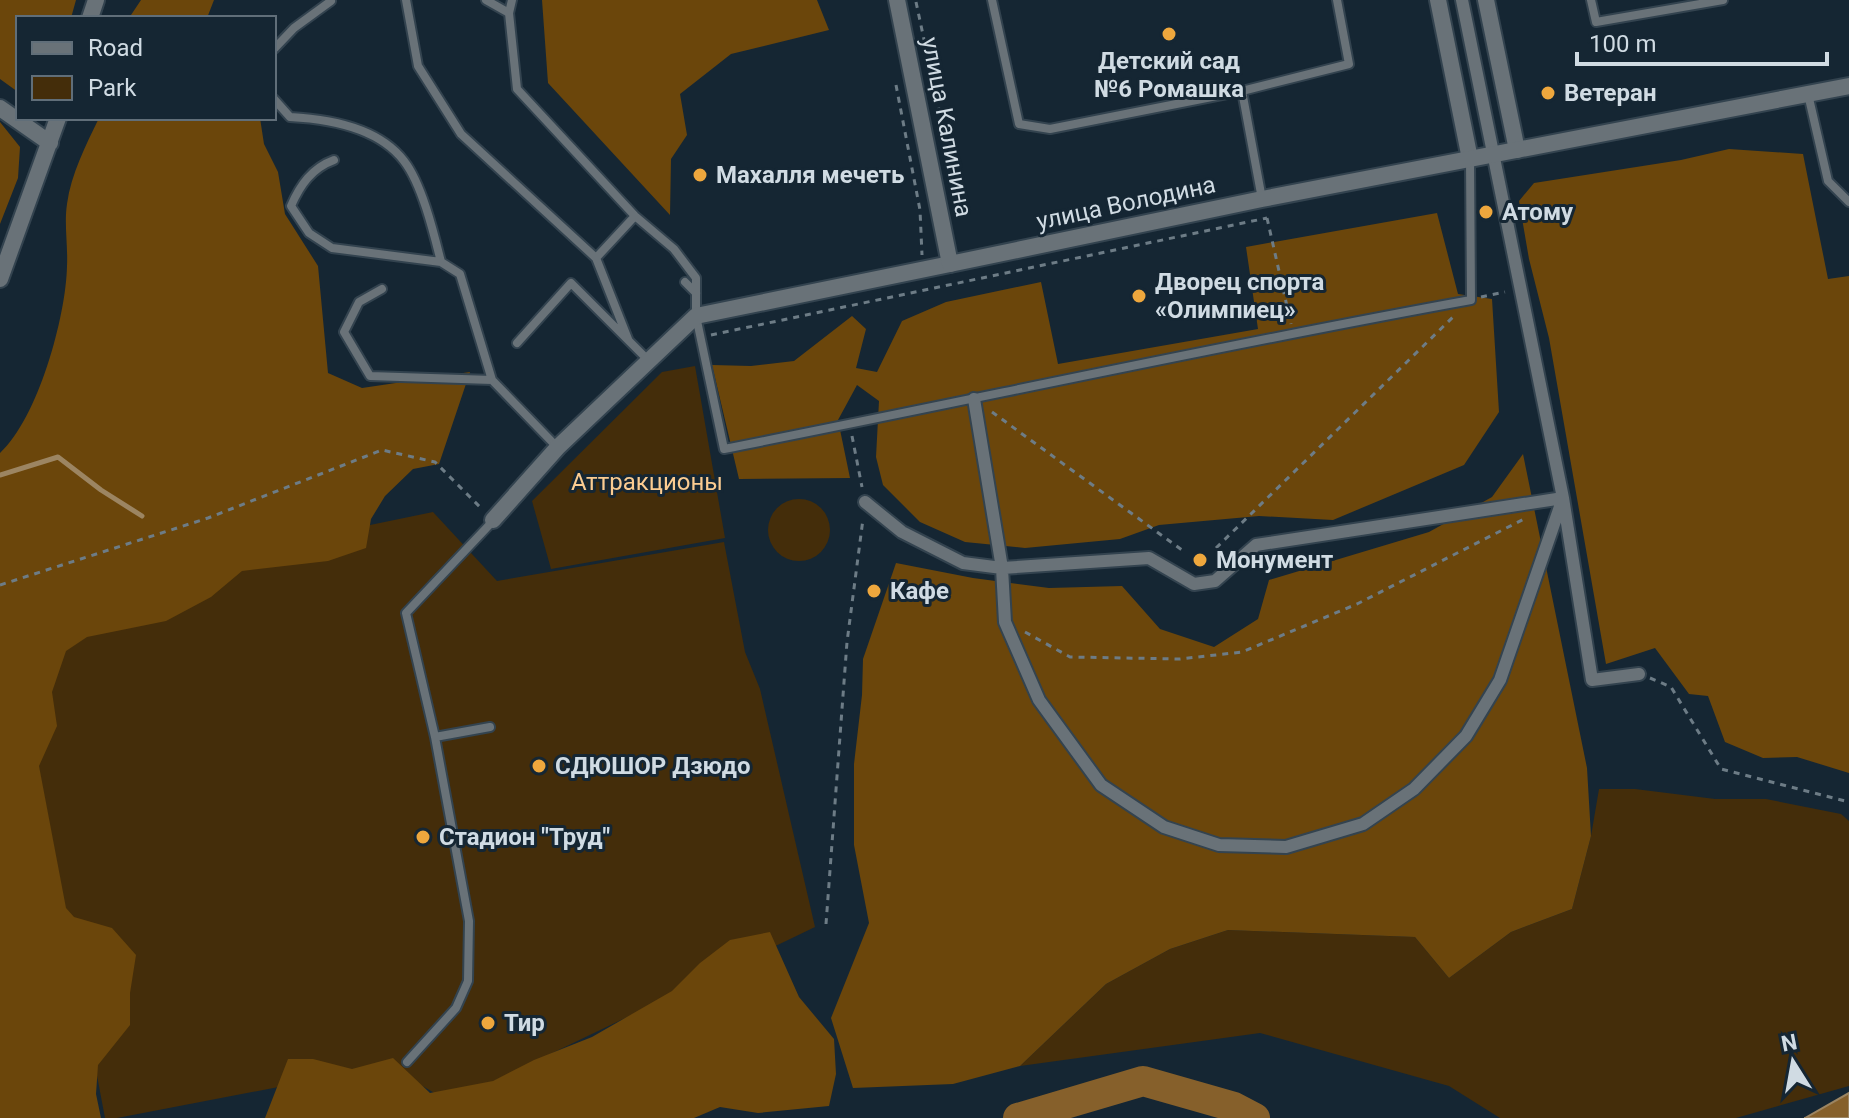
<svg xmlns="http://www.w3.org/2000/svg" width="1849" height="1118" font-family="Roboto,sans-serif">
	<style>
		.green { fill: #442d0a }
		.forest { fill: #6b460b }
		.water { fill: #86602b; stroke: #9c8562; stroke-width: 2 }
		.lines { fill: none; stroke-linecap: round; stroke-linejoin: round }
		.stream { stroke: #9c8562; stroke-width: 5 }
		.river { stroke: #86602b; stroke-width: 30 }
		.service-casing { stroke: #33434f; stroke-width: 12 }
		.pedestrian-casing { stroke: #33434f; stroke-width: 16 }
		.minor-casing { stroke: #33434f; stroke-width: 20 }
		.tertiary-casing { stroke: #33434f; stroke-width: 20 }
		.path { stroke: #6d7c86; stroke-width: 3; stroke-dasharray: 6 6; stroke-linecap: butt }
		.service { stroke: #697278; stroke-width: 8 }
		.pedestrian { stroke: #697278; stroke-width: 12 }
		.minor { stroke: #697278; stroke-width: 16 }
		.tertiary { stroke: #697278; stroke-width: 16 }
		.poi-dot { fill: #eea73d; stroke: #152633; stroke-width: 3 }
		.labels { text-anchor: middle; stroke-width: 6; stroke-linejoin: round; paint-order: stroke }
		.poi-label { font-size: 24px; font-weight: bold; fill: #d0dbe3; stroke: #152633; text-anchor: start }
		.street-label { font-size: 24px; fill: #d0dbe3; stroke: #152633 }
		.park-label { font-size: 24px; fill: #fbcc91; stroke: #152633 }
	</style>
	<rect width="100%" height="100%" fill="#152633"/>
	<path class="green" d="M695,366l30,172 -174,31 -19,-68 130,-129z
		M768 530a31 31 0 1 1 62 0a31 31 0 1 1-62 0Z
		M433,512l64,69 227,-39 21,110 15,37 55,238 -365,175 -62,-36 -271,52h-12l-76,-402 -16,-117z
		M1599,789h36l80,10h51l75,15 8,7v265l-113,32h-236l-51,-32 -189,-53 -240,33 86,-82 64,-35 58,-19 187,7 34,41 62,-46 61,-23 19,-73z"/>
	<path class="forest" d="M0,0h76l-5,18h-53v74l-18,-13z
		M141,0h73l-7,18h-78z
		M542,0h275l12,30 -98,24 -51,40 7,41 -16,24 -1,56 -122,-132z
		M99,118h161l4,26 14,28 7,42 33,52 10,107 34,15 108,-16 -31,92 -26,5 -28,27 -14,23 -5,29 -38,13 -86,10 -31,26 -45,24 -79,16 -21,14 -14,41 5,34 -18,40 27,142 8,9 38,11 24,27 -6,38v32l-32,40 -2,29 5,24h-101v-665c38,-35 66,-136 67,-187 1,-20 -3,-42 0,-62 4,-30 19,-59 32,-86z
		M0,122l20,25 -2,31 -18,46z
		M1729,149l74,5 25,125 21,-3v497l-52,-16 -34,1 -38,-16 -17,-46 -19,-2 -34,-46 -49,16 -57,-326 -20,-79 -10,-58 15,-18 147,-23z
		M1437,213l21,81 34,5 7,113 -35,53 -131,55 -74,-4 -100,9 -39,14 -95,9 -60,-6 -45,-20 -37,-37 -7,-28 3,-56 -22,-16 -19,35 12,58 -111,1 -27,-114 39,1 43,-5 58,-45 14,13 -10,39 21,4 25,-51 44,-19 95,-20 17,82 200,-35 -12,-82z
		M1523,454l64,314 4,68 -19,73 -61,23 -62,46 -34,-41 -187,-7 -58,19 -64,35 -86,82 -67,18 -100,4 -22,-70 38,-95 -15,-78v-81l8,-69 1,-36 33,-96 77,15 76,10 73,-2 38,43 54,18 44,-28 11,-39 160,-48 63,-35z
		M770,932l29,65 35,42 2,35 -7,32 -71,7 -38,-6 -26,11h-429l23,-59h25l39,10 41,-11 37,35 63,-12 41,-21 58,-23 80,-46 28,-28 30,-23z"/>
	<path class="water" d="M1849,1093v25h-45h1z"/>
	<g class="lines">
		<path class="stream" d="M0,475l58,-18 43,33 41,26"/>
		<path class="river" d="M1018,1118l125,-37 91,26 21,11"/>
		<g class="service-casing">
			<path id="service" d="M406,0l12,66 43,68 135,124 32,81
				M486,0l23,13
				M512,0l-3,13 8,76 118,127 39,33 22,29v38l28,133c249,-49 497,-104 747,-149l-1,-141
				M992,0l27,124 31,5 192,-38 20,108
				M1591,0l5,22 127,-22
				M274,49l20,-21 37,-27
				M1242,91l107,-27 -12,-64
				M1808,94l20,87 21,21
				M274,99l16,18c39,2 89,11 114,44 18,23 30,73 37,101
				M334,160c-22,8 -34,25 -43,46l18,27 23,15 109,14 19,12 32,106
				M596,258l39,-42
				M685,282l11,11
				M382,289l-23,13 -15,30 26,44 122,4 65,67
				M517,343l54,-60 78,78
				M435,737l55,-10
				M407,1062l49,-54 12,-27 1,-60 -34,-184 -29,-124 87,-92"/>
		</g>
		<g class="pedestrian-casing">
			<path id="pedestrian" d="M1462,0l101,498 29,182 47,-6
				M865,502l37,30 61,31 39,5 147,-10 45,26 21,-3 41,-36 307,-47 -63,182 -34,56 -52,53 -51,35 -77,23 -67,-2 -55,-18 -63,-42 -62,-85 -34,-78 -3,-54 -28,-169"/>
		</g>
		<g class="minor-casing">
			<path id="minor" d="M1438,0l32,159
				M1486,0l31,150
				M90,18l6,-18
				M0,108l50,35
				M0,279l58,-161
				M493,520l65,-73 138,-131 254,-52"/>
		</g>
		<g class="tertiary-casing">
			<path id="tertiary" d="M897,0l53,264 312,-65 587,-113"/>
		</g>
		<path class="path" d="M916,2l43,201h-4
			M896,85l24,125 2,45
			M1267,218l24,106
			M1481,297l24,-5
			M711,335l556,-117
			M992,412l194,141
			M852,436l10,51
			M1216,548l237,-231
			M0,585l208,-67 174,-68 53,12 47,47
			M1025,632l45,25 110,2 62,-7 115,-48 167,-85
			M1650,678l21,9 50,82 128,33
			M826,924l21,-282 16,-123"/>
		<use href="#service" class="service"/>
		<use href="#pedestrian" class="pedestrian"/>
		<use href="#minor" class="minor"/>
		<use href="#tertiary" class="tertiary"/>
	</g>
	<g class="poi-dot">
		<circle cx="1169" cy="34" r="8"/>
		<circle cx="1548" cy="93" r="8"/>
		<circle cx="700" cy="175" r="8"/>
		<circle cx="1486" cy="212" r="8"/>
		<circle cx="1139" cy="296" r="8"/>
		<circle cx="1200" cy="560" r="8"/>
		<circle cx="874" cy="591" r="8"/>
		<circle cx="539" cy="766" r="8"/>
		<circle cx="423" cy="837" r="8"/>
		<circle cx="488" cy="1023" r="8"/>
	</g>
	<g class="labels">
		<g class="poi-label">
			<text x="1169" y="69" text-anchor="middle">Детский сад<tspan x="1169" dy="28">№6 Ромашка</tspan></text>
			<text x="1564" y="101">Ветеран</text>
			<text x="716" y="183">Махалля мечеть</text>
			<text x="1502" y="220">Атому</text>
			<text x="1155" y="290">Дворец спорта<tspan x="1155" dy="28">«Олимпиец»</tspan></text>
			<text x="1216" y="568">Монумент</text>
			<text x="890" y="599">Кафе</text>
			<text x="555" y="774">СДЮШОР Дзюдо</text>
			<text x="439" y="845">Стадион "Труд"</text>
			<text x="504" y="1031">Тир</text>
		</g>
		<g class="street-label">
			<text transform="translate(947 127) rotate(79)" y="8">улица Калинина</text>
			<text transform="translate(1126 203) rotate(-12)" y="8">улица Володина</text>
		</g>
		<g class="park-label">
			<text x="647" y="490">Аттракционы</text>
		</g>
	</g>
	<rect x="16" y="16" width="260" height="104" fill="#152633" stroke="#606e79" stroke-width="2"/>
	<rect x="32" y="42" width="40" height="12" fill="#697278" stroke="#606e79" stroke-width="2"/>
	<text x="88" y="56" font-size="24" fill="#d0dbe3">Road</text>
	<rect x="32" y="76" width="40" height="24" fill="#442d0a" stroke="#606e79" stroke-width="2"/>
	<text x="88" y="96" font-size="24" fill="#d0dbe3">Park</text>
	<g transform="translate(1793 1062) rotate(349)" stroke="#152633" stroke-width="6" paint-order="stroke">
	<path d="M0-6L14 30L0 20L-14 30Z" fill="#d0dbe3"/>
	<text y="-12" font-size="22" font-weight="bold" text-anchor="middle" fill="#d0dbe3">N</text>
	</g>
	<path d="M1577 52v12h250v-12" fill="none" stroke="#d0dbe3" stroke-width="4"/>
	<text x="1589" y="52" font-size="24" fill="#d0dbe3" stroke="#152633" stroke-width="6" paint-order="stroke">100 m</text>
</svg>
